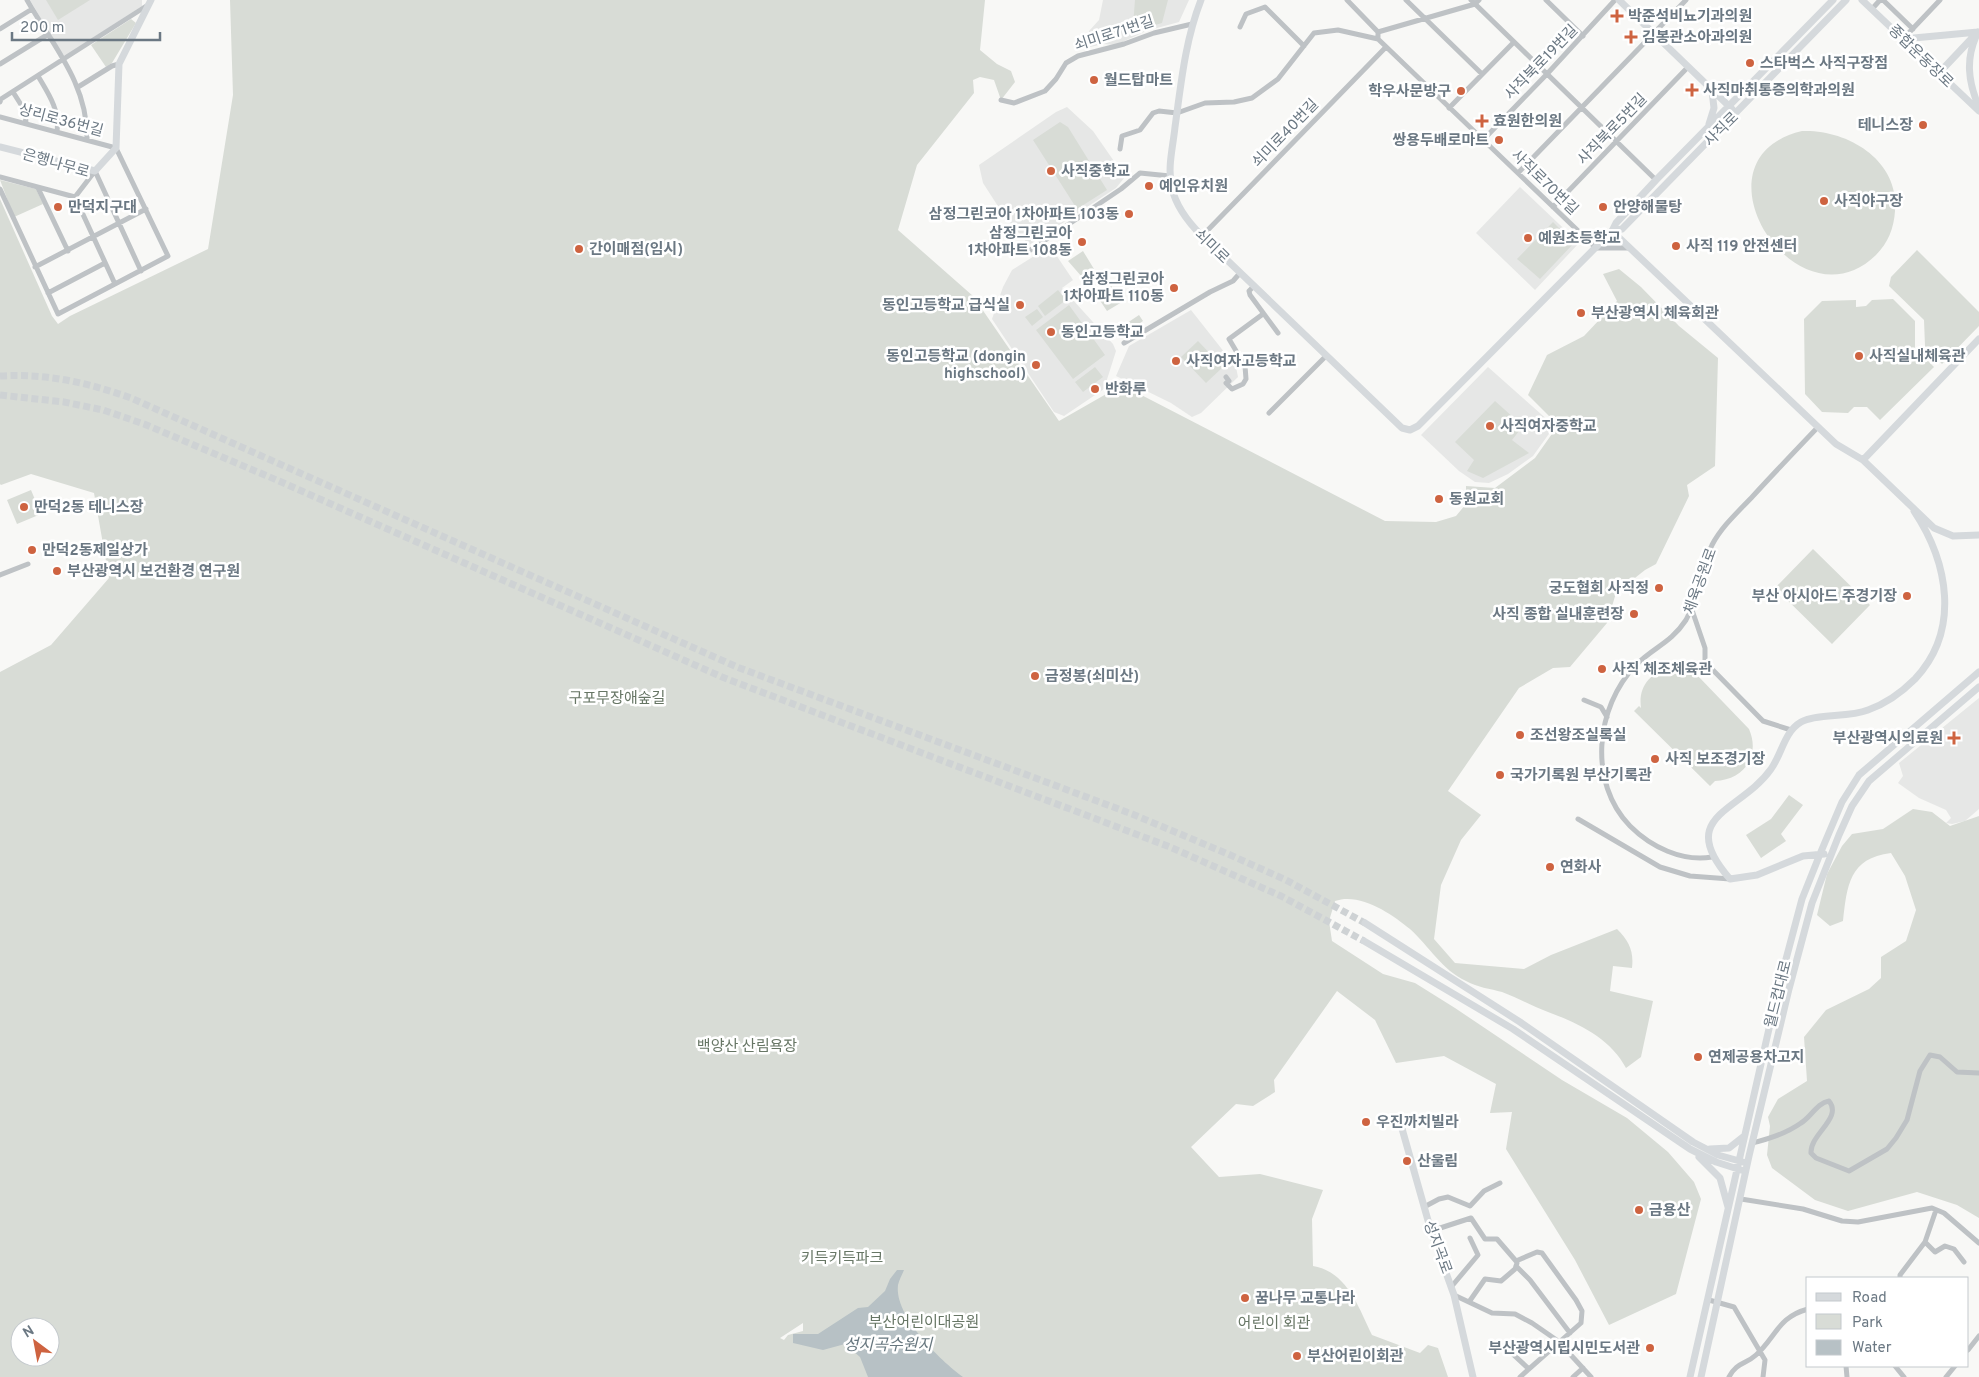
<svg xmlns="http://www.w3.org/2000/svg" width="1979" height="1377" font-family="Overpass,'Noto Sans KR',sans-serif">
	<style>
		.built { fill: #e6e7e6 }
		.green { fill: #d8dcd6; fill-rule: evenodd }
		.water { fill: #b7c1c5 }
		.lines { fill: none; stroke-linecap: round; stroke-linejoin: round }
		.secondary-tunnel { stroke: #ced2d4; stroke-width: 7; stroke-dasharray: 7 3.5; stroke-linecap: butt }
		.street { stroke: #bec2c5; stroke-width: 5 }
		.secondary { stroke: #d5d9dc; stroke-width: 7 }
		.poi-dot { fill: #ce6340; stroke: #fff; stroke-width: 2 }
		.labels { text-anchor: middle; stroke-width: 5; stroke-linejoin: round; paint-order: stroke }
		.poi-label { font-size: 15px; font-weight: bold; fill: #6b7883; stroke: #fff; text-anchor: start }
		.street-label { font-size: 15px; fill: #6b7883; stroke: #fff }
		.park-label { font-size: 15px; fill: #677665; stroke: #fff }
		.water-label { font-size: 16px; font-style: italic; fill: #67777f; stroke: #fff }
	</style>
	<rect width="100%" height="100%" fill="#f8f8f6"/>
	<path class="built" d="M30,0h112v6l-77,50 -4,-3z
		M1103,0h86l-10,22 -33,9 -30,14 -13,-1 -13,3 -1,-16 10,-11z
		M1067,107l26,24 32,46 -9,11 -87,57 -26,-31 -20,-31 -4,-18 77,-53z
		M1520,187l59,56 -44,47 -59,-57z
		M1050,246l23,34 -11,8 51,56 3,7 -12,38 -40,27 -10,-4 -62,-93 11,-32 9,-17z
		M1191,310l45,57 2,10 -37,36 -9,4 -21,-14 -55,-27 13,-30z
		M1488,367l62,55 1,9 -18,25 -25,18 -19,9 -14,-1 -16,-11 -38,-36z
		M1979,698v111l-14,12 -13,3 -6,-1 5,-5 -5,-8 -27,-12 -21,-15 5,-7 -4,-13z"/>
	<path class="green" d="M46,0h44l-32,20z
		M230,0h755l-5,50 17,14 14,7 4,11 -14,18 -7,-20 -14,-3 -7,3 1,13 -57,72 -19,65 75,66 86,125 63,-36 263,136 51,1 20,-6 10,-12v-18l29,2 40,-30 19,-27 -2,-12 -24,-24 19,-40 37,-19 33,-35 -14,-27 16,-5 22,18 38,39 39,32 -3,108 -28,19 2,11 -33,68 -11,6 -29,23 -9,30 -37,44 -17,1 -34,20 -71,103 33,24 -20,25 -20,45 -7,54 21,24 69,6 27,-14 66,-26c12,12 17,22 15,39l-19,-2 -3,25 43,10 -12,56 -15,11c-16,-30 -48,-45 -78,-56 -16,-6 -30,-14 -46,-20 -11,-3 -26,-5 -36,-11 -24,-11 -37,-35 -56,-52 -18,-15 -50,-37 -75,-28l-6,20 3,20 51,33 32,9 40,25 107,72 65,38 41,34 26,30 7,17 -25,95 -67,31 -34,-65 -69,-111 6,-37 -22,1 6,-29 -52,-28 -48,7 -21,-43 -38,-29 -63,89 1,12 -22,14 -17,-2 -45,43 28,30 41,-3 63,16 -11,29 1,47c34,6 45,40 59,69l48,18 8,-8 10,3 10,29h-1448v-705l51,-27 58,-67 -15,-85 -63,-19 -30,11 -1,-1v-285l52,117 6,8 12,-8 138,-67 25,-154zM803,1323v8l-15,4 -4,5 -4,-2zM20,1327h30v30h-30z
		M1135,0h33l-6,23 -18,5 -11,-2z
		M131,19l5,4 -24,40 -6,4 -15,-22z
		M1060,122l8,5 39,63 -30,19 -44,-69z
		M1802,131c45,-2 98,29 93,80 -1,17 -7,32 -19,44 -79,77 -191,-96 -74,-124z
		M0,180l36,9 7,15 -29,13z
		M1553,222l21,21 -34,36 -23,-20z
		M1917,250l62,62v14l-37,38 -17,-18 -1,-26 -35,-34 2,-9z
		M1083,251l11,18 -12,8 -14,-16z
		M1110,284l12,18 -15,9 -12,-18z
		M1058,290l8,10 -21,16 -7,-10z
		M1893,299l22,22v27l19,19 -54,53 -13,-13h-13l-6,6 -26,-1 -17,-18 -1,-75 18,-18 34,-1v7l10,-1 6,-6z
		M1069,305l36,50 -32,24 -37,-49z
		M1037,309l6,8 -11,9 -7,-9z
		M1139,315l4,6 -18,12 -4,-6z
		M1198,341l25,26 -17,16 -25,-26z
		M1095,367l8,10 -20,15 -8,-10z
		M1495,401l28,25 -11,14 17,13 -46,25 -16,-7 7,-11 -19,-18z
		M31,490l10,24 -24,10 -10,-24z
		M1813,549l57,56 -38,39 -57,-56z
		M1671,668l15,2 12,6 51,53c12,28 -6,51 -34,52l-5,5 -76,-75 5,-5 2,2c-3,-21 9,-36 30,-40z
		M1789,795l14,10 -22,29 5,7 -25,17 -15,-23 25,-16z
		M1913,809l19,3 18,14 29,-10v402l-22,-13 -40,-13 -69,19 -33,-11 -43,-32 -5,-13 3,-29 -2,-9 10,-18 29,-18 -3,-44 22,-27 43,-21 12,-11v-21l25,-16 10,-31 -11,-34 -14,-23c-42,5 -44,33 -48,68l-13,5 -13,-11 10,-41 15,-28 10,-12 31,-5z"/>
	<path class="water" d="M897,1270h7c-2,5 -5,10 -6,15 -4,31 42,75 65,92h-95l-8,-20 -15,-13 -22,6 -30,-7v-9h25l40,-26 10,-1 17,-16 5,-12z"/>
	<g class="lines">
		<path class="secondary-tunnel" d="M0,376c46,-3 89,7 131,22l606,269 395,147 96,40 58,26 79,43
			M0,395l64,7 39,8 41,14 135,57 443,196 448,170 111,49 83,45"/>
		<path class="street" d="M27,0c26,46 61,84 60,139
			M1347,0l31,32
			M1406,0l76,74
			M1471,0l185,180
			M1546,0l37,36
			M1883,0l30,29
			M1872,9l8,-9
			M1240,27l6,-13 19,-7 39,39
			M0,29l32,-20
			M1378,32v7l218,209h34
			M1378,32l97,-28 4,-4
			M1903,39l37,-39
			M0,64l47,-29
			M38,76c10,17 22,34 19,55
			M78,87l34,-21 7,-2
			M13,92l12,19 1,12
			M1001,100l13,3 31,-12 11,-12 10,-16 12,-7 46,-12 30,-11 38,-9
			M0,102l1,-3 147,-94
			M1449,108l65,-66
			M0,117l116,31 52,108 -110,58 -58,-125
			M1483,140l64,-66 68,-74
			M1120,149l2,-13 18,-6 13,-17 6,-2 18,2 28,-10 29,-1 18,-4 26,-19 36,-46 24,-3 40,9
			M1518,173l168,-173
			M0,177l75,20
			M38,188l30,63
			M75,197l20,-26 46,100
			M75,197l40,87
			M1553,207l135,-140
			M1202,236l184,-189
			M1029,251l92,-62 19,-16 30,3
			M35,267l111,-58
			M1254,286l-5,5 1,4 28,38
			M48,293l57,-30
			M1124,343l86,-51 23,-11 7,-8
			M1226,377l3,4 -3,2 6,6 11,-5 3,-5 -1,-13 -16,-27 34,-25
			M1269,413l57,-57
			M0,575l28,-11
			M1692,610l13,38v14l58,59 28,9
			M1584,700l17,7 6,10
			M1578,819l82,48 30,9 40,3
			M1712,857c-30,5 -61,-10 -82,-31 -42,-43 -35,-119 6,-161 19,-19 34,-21 50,-45 9,-15 9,-31 14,-47 3,-9 8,-19 12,-28 10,-19 26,-33 41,-49 21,-23 43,-46 65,-69
			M1752,1143c17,-4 35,-10 49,-20 10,-6 16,-20 28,-22 14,17 -19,33 -18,52l5,5 33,13 38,-22 9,-11 11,-18 13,-49 10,-16 10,2 17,15 22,1
			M1741,1199l62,10 39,12 16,1 74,-14 12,5 35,30
			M1424,1207l15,-8 9,-2 22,9 14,-15 16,-8
			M1431,1231l40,-13 14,21h12l19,22 21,-9 5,1 34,47 6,11 -1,12 -61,54
			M1925,1242l10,10 10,-6 9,3 10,13
			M1516,1266l14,14 40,53
			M1900,1278v-3l25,-33 11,-32
			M1452,1286l26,-31 -8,-17
			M1454,1295l38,18 23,1 17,9 26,18 33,36
			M1709,1300l25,7 31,53 -2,17
			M1469,1302l16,-23 16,2 14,-12 2,-6
			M1504,1346l25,23
			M1968,1350l11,-14
			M1846,1366l1,11
			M1895,1366l9,11
			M1573,1377l10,-9
			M1729,1377c8,-15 16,-12 27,-22 20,-18 22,-38 52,-46
			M1946,1377l9,-11"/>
		<path class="secondary" d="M1201,0c-16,41 -20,84 -26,127 -2,20 -8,41 -3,61 4,19 16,34 30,48l200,192 8,2 8,-4 194,-195 4,-8 40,-43 177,-180
			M1619,0l113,109
			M1862,0l117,111
			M1978,32c-13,26 -10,50 1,75
			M1903,39l75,-7
			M1939,73l34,-36
			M1709,124l5,-16 -2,-17
			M0,147l95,24 21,-23 3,-84 32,-64
			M1612,231l224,213 27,16 71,68 19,8 26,-1
			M1612,231l10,-2 224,-229
			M1863,460l116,-121
			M1824,854l-21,2 -46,19 -27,4c-56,-64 11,-67 41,-110 11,-15 13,-37 30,-47 16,-9 47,-4 67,-12 17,-6 34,-18 47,-31 46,-49 33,-117 -1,-168
			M1365,923l155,99 173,120 25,13 25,7
			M1364,941l149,88 177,120 26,13 25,8
			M1399,1118l32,113 23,64 19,82
			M1710,1149l19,-1 14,-11
			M1699,1157l21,21 8,29
			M1690,1377l88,-388 24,-90 18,-45 22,-52 17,-27 120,-103
			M1701,1377l48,-221 40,-167 23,-86 27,-68 13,-29 17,-25 110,-94"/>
	</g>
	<g class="poi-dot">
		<path d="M1614.5 8.5h5v5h5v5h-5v5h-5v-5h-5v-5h5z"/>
		<path d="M1628.5 29.5h5v5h5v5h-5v5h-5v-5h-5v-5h5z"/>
		<circle cx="1750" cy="63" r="5"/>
		<circle cx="1094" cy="80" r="5"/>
		<path d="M1689.5 82.5h5v5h5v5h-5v5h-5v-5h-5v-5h5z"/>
		<circle cx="1461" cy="91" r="5"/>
		<path d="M1479.5 113.5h5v5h5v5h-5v5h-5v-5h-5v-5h5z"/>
		<circle cx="1923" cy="125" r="5"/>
		<circle cx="1499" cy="140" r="5"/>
		<circle cx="1051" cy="171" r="5"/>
		<circle cx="1149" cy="186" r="5"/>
		<circle cx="1824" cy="201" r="5"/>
		<circle cx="58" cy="207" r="5"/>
		<circle cx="1603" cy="207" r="5"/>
		<circle cx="1129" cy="214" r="5"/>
		<circle cx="1528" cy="238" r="5"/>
		<circle cx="1082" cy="242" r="5"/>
		<circle cx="1676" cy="246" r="5"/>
		<circle cx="579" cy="249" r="5"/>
		<circle cx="1174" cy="288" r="5"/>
		<circle cx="1020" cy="305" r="5"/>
		<circle cx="1581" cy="313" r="5"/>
		<circle cx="1051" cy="332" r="5"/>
		<circle cx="1859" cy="356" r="5"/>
		<circle cx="1176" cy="361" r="5"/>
		<circle cx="1036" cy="365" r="5"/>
		<circle cx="1095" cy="389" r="5"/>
		<circle cx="1490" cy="426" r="5"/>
		<circle cx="1439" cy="499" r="5"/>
		<circle cx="24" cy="507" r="5"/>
		<circle cx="32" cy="550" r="5"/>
		<circle cx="57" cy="571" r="5"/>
		<circle cx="1659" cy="588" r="5"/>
		<circle cx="1907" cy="596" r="5"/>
		<circle cx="1634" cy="614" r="5"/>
		<circle cx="1602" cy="669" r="5"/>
		<circle cx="1035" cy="676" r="5"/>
		<circle cx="1520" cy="735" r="5"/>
		<path d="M1951.5 730.5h5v5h5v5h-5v5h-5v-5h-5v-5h5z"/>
		<circle cx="1655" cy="759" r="5"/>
		<circle cx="1500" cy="775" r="5"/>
		<circle cx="1550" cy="867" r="5"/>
		<circle cx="1698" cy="1057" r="5"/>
		<circle cx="1366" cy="1122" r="5"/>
		<circle cx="1407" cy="1161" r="5"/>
		<circle cx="1639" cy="1210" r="5"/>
		<circle cx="1245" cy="1298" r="5"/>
		<circle cx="1650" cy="1348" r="5"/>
		<circle cx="1297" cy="1356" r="5"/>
	</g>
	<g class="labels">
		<g class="poi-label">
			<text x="1628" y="21">박준석비뇨기과의원</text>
			<text x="1642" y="42">김봉관소아과의원</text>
			<text x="1760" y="68">스타벅스 사직구장점</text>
			<text x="1104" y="85">월드탑마트</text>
			<text x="1703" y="95">사직마취통증의학과의원</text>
			<text x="1451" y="96" text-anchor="end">학우사문방구</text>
			<text x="1493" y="126">효원한의원</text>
			<text x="1913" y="130" text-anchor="end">테니스장</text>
			<text x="1489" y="145" text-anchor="end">쌍용두배로마트</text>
			<text x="1061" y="176">사직중학교</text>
			<text x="1159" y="191">예인유치원</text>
			<text x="1834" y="206">사직야구장</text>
			<text x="68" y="212">만덕지구대</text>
			<text x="1613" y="212">안양해물탕</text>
			<text x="1119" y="219" text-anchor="end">삼정그린코아 1차아파트 103동</text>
			<text x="1072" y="238" text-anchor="end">삼정그린코아<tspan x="1072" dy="17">1차아파트 108동</tspan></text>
			<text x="1538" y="243">예원초등학교</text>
			<text x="1686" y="251">사직 119 안전센터</text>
			<text x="589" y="254">간이매점(임시)</text>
			<text x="1164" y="284" text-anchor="end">삼정그린코아<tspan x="1164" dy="17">1차아파트 110동</tspan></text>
			<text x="1010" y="310" text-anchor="end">동인고등학교 급식실</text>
			<text x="1591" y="318">부산광역시 체육회관</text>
			<text x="1061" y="337">동인고등학교</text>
			<text x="1026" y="361" text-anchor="end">동인고등학교 (dongin<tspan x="1026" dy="17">highschool)</tspan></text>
			<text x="1869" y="361">사직실내체육관</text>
			<text x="1186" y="366">사직여자고등학교</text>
			<text x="1105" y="394">반화루</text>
			<text x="1500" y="431">사직여자중학교</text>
			<text x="1449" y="504">동원교회</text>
			<text x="34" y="512">만덕2동 테니스장</text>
			<text x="42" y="555">만덕2동제일상가</text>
			<text x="67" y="576">부산광역시 보건환경 연구원</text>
			<text x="1649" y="593" text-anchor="end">궁도협회 사직정</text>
			<text x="1897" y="601" text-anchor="end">부산 아시아드 주경기장</text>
			<text x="1624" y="619" text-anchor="end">사직 종합 실내훈련장</text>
			<text x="1612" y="674">사직 체조체육관</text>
			<text x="1045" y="681">금정봉(쇠미산)</text>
			<text x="1530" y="740">조선왕조실록실</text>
			<text x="1943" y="743" text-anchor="end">부산광역시의료원</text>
			<text x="1665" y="764">사직 보조경기장</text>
			<text x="1510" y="780">국가기록원 부산기록관</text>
			<text x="1560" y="872">연화사</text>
			<text x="1708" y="1062">연제공용차고지</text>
			<text x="1376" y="1127">우진까치빌라</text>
			<text x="1417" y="1166">산울림</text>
			<text x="1649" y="1215">금용산</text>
			<text x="1255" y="1303">꿈나무 교통나라</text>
			<text x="1640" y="1353" text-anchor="end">부산광역시립시민도서관</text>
			<text x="1307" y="1361">부산어린이회관</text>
		</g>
		<g class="street-label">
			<text transform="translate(1114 33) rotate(-18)" y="5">쇠미로71번길</text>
			<text transform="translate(1921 56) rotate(44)" y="5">종합운동장로</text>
			<text transform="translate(1541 62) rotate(-46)" y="5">사직북로19번길</text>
			<text transform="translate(61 120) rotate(15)" y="5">상리로36번길</text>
			<text transform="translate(1612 129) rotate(-46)" y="5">사직북로5번길</text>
			<text transform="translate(1721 129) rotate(-45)" y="5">사직로</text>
			<text transform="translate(1285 133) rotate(-46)" y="5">쇠미로40번길</text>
			<text transform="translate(56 163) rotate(16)" y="5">은행나무로</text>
			<text transform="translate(1545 182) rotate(44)" y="5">사직로70번길</text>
			<text transform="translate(1212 246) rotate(44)" y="5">쇠미로</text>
			<text transform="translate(1700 581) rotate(-70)" y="5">체육공원로</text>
			<text transform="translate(1778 994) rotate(-76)" y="5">월드컵대로</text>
			<text transform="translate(1438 1247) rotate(70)" y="5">성지곡로</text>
		</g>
		<g class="park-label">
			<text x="617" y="703">구포무장애숲길</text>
			<text x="747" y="1051">백양산 산림욕장</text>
			<text x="842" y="1263">키득키득파크</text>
			<text x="924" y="1327">부산어린이대공원</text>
			<text x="1274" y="1328">어린이 회관</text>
		</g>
		<g class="water-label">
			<text x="888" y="1350">성지곡수원지</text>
		</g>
	</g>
	<rect x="1806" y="1277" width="162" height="90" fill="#ffffff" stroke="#c4c9cd"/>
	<rect x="1816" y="1293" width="25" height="8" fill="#d5d9dc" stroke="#c4c9cd"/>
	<text x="1852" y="1302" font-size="15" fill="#6b7883">Road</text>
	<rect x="1816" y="1314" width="25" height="15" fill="#d8dcd6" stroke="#c4c9cd"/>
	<text x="1852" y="1327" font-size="15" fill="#6b7883">Park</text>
	<rect x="1816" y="1340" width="25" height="15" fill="#b7c1c5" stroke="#c4c9cd"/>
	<text x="1852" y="1352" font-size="15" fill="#6b7883">Water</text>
	<g transform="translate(35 1342) rotate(328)"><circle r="24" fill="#ffffff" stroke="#c4c9cd"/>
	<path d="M0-4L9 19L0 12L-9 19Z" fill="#ce6340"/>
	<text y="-8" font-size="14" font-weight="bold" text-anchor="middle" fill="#6b7883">N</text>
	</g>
	<path d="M12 32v8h148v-8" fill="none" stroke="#6b7883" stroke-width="2.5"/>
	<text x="20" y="32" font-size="15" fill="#6b7883" stroke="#ffffff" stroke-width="4" paint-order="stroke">200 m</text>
</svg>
